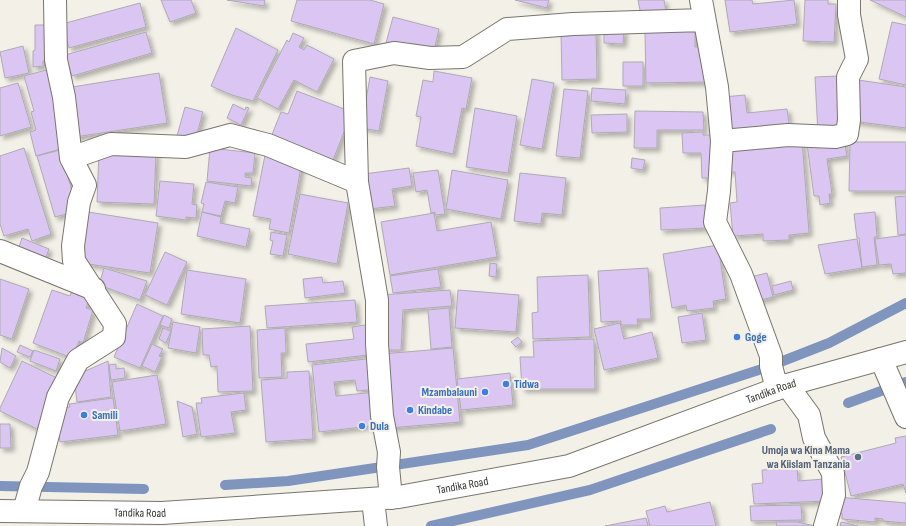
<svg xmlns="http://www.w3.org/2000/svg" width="906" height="526" font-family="'Sofia Sans Condensed',sans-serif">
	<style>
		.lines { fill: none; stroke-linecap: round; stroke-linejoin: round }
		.stream { stroke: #7f95be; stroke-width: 10 }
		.building { fill: #dbc6f3; stroke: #aeaab3; filter: url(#shadow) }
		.street-casing { stroke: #77756d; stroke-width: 24 }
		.secondary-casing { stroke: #77756d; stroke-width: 24 }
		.street { stroke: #fff; stroke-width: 22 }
		.secondary { stroke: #fff; stroke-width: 22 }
		.shop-dot { fill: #3f7fe0; stroke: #f3f0e7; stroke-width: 1.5 }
		.service-dot { fill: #5c6f8a; stroke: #f3f0e7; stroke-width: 1.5 }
		.labels { text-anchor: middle; stroke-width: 4; stroke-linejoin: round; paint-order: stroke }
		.shop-label { font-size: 12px; font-weight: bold; fill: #366cbe; stroke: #f3f0e7; text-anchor: start }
		.street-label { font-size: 12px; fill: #383734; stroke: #f3f0e7 }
		.service-label { font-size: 12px; font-weight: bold; fill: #4e5e75; stroke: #f3f0e7; text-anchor: end }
	</style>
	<defs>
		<filter id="shadow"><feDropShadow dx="3.5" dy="3.5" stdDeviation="2" flood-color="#0004"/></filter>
	</defs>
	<rect width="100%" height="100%" fill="#f3f0e7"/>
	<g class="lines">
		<path class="stream" d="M848,403l58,-21
			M225,485l63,-4 240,-36 237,-77 64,-25 77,-40
			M0,486l144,3
			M431,526l159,-36 181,-61"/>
	</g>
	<path class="building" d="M161,0h30l5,13 -26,9z
		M227,0h38l-1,6z
		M297,0h73l14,4 -10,40 -83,-23z
		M515,0h34l-2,8z
		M638,0h26l2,11 -25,4z
		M725,0h27l1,4 41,-4 3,24 -67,8z
		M805,0h23v4h8l-2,38 -31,-1z
		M870,0h36v17z
		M140,3l6,24 -77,21 -7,-24z
		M393,17l46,12 -6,26 -47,-12z
		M892,22l14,3v60l-27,-6z
		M35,25h18v36h-10v5l-10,1v-16l2,-1z
		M236,28l42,22 -25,51 -21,-6 -21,-9z
		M604,29l20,1 -1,14 -19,-1z
		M695,30v17l10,-1 1,36 -60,1 -1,-51z
		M596,31l1,48 -35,1 -1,-48z
		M146,32l6,21 -80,23 -7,-21z
		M293,33l11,5 -5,9 5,3 3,-5 27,14 -17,33 -23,-12 -16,29 -21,-11 30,-58 2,2z
		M23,46l6,27 -24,5 -5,-26z
		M623,62h20v24h-20z
		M50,69l17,78 -31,9 -6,-24 6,-2 -5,-18 3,-1 -10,-35z
		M434,71l38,7 -6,31 -4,-1 -9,46 -37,-8 5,-29 -5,-1 7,-36 10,2z
		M159,73l8,50 -92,14 -9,-49z
		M838,76l2,57 -22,1 -3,-57z
		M370,77l18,4 -9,50 -18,-3z
		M532,79l22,4 -12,66 -22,-4z
		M858,80l48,7v41l-54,-7z
		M18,83l13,44 -31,9v-48z
		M592,88l34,2 -1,14 -34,-3z
		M564,89l24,2 -8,67 -24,-2z
		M297,91l55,21 -19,48 -62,-23 10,-25 7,2z
		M745,95l2,18 40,-4 3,22 -63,6 -4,-40z
		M233,104l12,6 1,-3 3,1 -8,17 -14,-7z
		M185,107l18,5 -8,29 -18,-5z
		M475,108l42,8 -9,57 -42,-6z
		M635,111l68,1 1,18h-47v18h-23z
		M627,114v18l-35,1 -1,-18z
		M703,132v3h13l2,43h-16l-1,-25h-18l-1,-20z
		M802,139l7,94 -20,2v5l-26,1v-7l-30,2 -3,-33 7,-1 -2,-30h-7l-2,-28z
		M844,139l3,17 -20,3 5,35h-3l1,9 -10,2 -1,-9h-5l-7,-52z
		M850,142h56v49h-57z
		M24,148l27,86 -19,7 -4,-12 -24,7 -4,-12v-68z
		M210,148l45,5 -2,20h-8v4l7,1 -1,8 -44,-5z
		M60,150l18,61 -23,6 -18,-61z
		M99,151l57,2 -2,51 -57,-2z
		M265,155l37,7 -13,71 -20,-4 2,-10 -18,-3z
		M632,158l13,2 -2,10 -12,-2z
		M409,168l3,18 -20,3 3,17 -26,3 -5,-35z
		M438,170l7,44 -10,1v-3l-4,1 -4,-23 -11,2 -3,-19z
		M452,170l56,10 -7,39 -55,-10z
		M520,173l46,5 -4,37 -20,-2 -1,11 -27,-3z
		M160,181l34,3 -2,20 5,1 -1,13 -10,-1v3l-30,-4z
		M206,182l32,5 -3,16 -10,-2 -4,15 -19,-4 2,-8 -3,-1z
		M300,194l48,9 -11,61 -49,-10z
		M906,196v38l-8,1 -3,-38z
		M705,205l1,23 -45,2 -1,-22z
		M88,212l70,11 -8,50 -69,-10z
		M202,212l19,5 -1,6 30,6 -4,18 -49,-11z
		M875,212l2,25h-3l3,28 -15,2 -3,-29h-2l-3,-24z
		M434,213l3,18 54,-9 6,35 -107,18 -9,-53z
		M271,232l16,3 -4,21 -13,-2 3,-13 -3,-1z
		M906,235v38l-13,1 -2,-10 -12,1 -4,-26z
		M22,238l27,11 -3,8 -27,-10z
		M857,239l5,29 -37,6 -7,-29z
		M718,245l8,54 -13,2 1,7 -27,3 -1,-6 -14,3 -9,-54z
		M165,252l22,10 -20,43 -22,-10z
		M490,263l7,1 -1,13 -7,-1z
		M104,268l43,13 -7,19 -41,-15z
		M648,268l3,51h-14l1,6h-17v-4l-20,1 -3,-51z
		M438,269l3,18 -48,6 -3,-17z
		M187,270l59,9 -6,44 -59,-9z
		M767,273l6,24 -17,4 -6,-24z
		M588,275l2,62 -57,2 -1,-26 6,-1 -1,-35z
		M322,277l1,6 20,-2 2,12 -40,5 -2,-19z
		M0,279l29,10 -17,50 -12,-4z
		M791,281l2,9 -19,5 -2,-9z
		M73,288l18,7 -5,13 7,2 -10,33 -4,-2 -7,17 -39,-15 19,-53 18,6z
		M450,290l2,16 -49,4 -2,40h-20v-55z
		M458,290l61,5 -3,37 -61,-4z
		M355,300l2,22 -90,6 -2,-22z
		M137,304l26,12 -23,52 -26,-11z
		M449,308l3,39 -21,2 -3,-39z
		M702,313l4,27 -24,3 -4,-26z
		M164,315l8,4 -3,9 -9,-3z
		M173,322l27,5 -4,26 -28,-5z
		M620,323l4,16 28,-7 6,26 -54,12 -10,-41z
		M372,324l4,30 -68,8 -2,-18 48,-5 -2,-12z
		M250,326l3,65 -35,1 -1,-26 -6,1 -2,-12h-6l-1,-26z
		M163,328l8,3 -5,12 -7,-4z
		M285,328l1,25h-5l1,24 -23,1 -2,-48z
		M518,337l4,5 -6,5 -5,-5z
		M594,339l1,50h-73l-2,-32h14l-1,-16z
		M152,344l11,5 -4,7 3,1 -7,15 -13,-6z
		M20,345l13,6 -3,6 -13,-5z
		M2,348l14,8 -6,12 -10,-6z
		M453,348l7,74 -71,6 -7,-74z
		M34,350l26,9 -4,12 -26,-10z
		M375,358l3,31 -21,2 -2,-11 -21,2 2,14 40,-4 3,33 -60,7 -7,-67z
		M22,361l39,19 -24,49 -37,-18v-3z
		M108,361l3,36 -34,5 -3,-26z
		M116,364v5l8,-1 1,10 -14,2 -2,-15z
		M309,371l4,68 -47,3 -5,-62 26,-2v-6z
		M510,373l3,32 -52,5 -4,-31z
		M157,375l9,49 -46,7 -8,-49z
		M244,393l2,17 -15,2 4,21 -34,4 -5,-34h6l-1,-5z
		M113,398l5,37 -58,7 -4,-33 14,-2 -1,-3z
		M177,401l15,6 5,27 -14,3z
		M0,424h10l1,24h-11z
		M906,436v57l-3,-9 -52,12 -10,-39 55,-14 -1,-5z
		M797,468l1,13 26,-2 2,22 -72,3 -2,-20 11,-1 -1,-13z
		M838,497l68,6v20l-23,-2v-2l-8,-1v4l-33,-3v-6l-6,-1z
		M710,502l6,24h-66l-4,-15 19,-5 2,6z
		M801,505l1,15 -51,1 -1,-15z
		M646,518l2,8h-43z
		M777,522h20l18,4h-39z
		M841,522l17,4h-18z"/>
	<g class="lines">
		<g class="street-casing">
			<path id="street" d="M701,0l16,87 5,54 -3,50 -4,31 26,52 30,82v10l6,23
				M722,141l66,-6 47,2 12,-3 2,-14 -1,-43 9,-18 -8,-44v-15
				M71,158l40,-14 75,3 44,-12 38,10 89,37
				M0,251l94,38
				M881,359l25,58
				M787,385l22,30 5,23 19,35 1,22 -9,31
				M391,498l-3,-31 1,-15 -7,-36 -5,-72v-44l-20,-118 -3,-121 40,-8 36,5 33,-1 44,-28 66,-5 131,-4
				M373,499l3,27
				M24,511l7,-25 7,-14 20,-75 20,-37 36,-23 1,-13 -41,-63 -1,-15 6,-44 6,-17 -14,-27 -7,-61 -8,-37 -1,-60"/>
		</g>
		<g class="secondary-casing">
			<g id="secondary">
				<path id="s1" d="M0,511l162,2 237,-16 170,-31 218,-81 119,-33"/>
			</g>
		</g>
		<use href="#street" class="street"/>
		<use href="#secondary" class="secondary"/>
	</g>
	<g class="shop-dot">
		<circle cx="737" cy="337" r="4"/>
		<circle cx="506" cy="384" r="4"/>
		<circle cx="485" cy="392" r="4"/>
		<circle cx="410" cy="410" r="4"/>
		<circle cx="84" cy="415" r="4"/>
		<circle cx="362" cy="426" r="4"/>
	</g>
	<circle class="service-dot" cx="858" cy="457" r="4"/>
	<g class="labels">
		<g class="shop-label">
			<text x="745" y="341">Goge</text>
			<text x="514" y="388">Tidwa</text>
			<text x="477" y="396" text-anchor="end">Mzambalauni</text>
			<text x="418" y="414">Kindabe</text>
			<text x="92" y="419">Samili</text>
			<text x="370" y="430">Dula</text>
		</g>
		<g class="street-label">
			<text dy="4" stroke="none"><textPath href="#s1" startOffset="788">Tandika Road</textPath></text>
			<text dy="4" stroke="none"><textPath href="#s1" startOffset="464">Tandika Road</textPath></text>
			<text dy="4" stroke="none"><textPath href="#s1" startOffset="140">Tandika Road</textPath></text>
		</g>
		<g class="service-label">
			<text x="850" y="454">Umoja wa Kina Mama<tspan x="850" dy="14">wa Kiislam Tanzania</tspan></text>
		</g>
	</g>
</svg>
